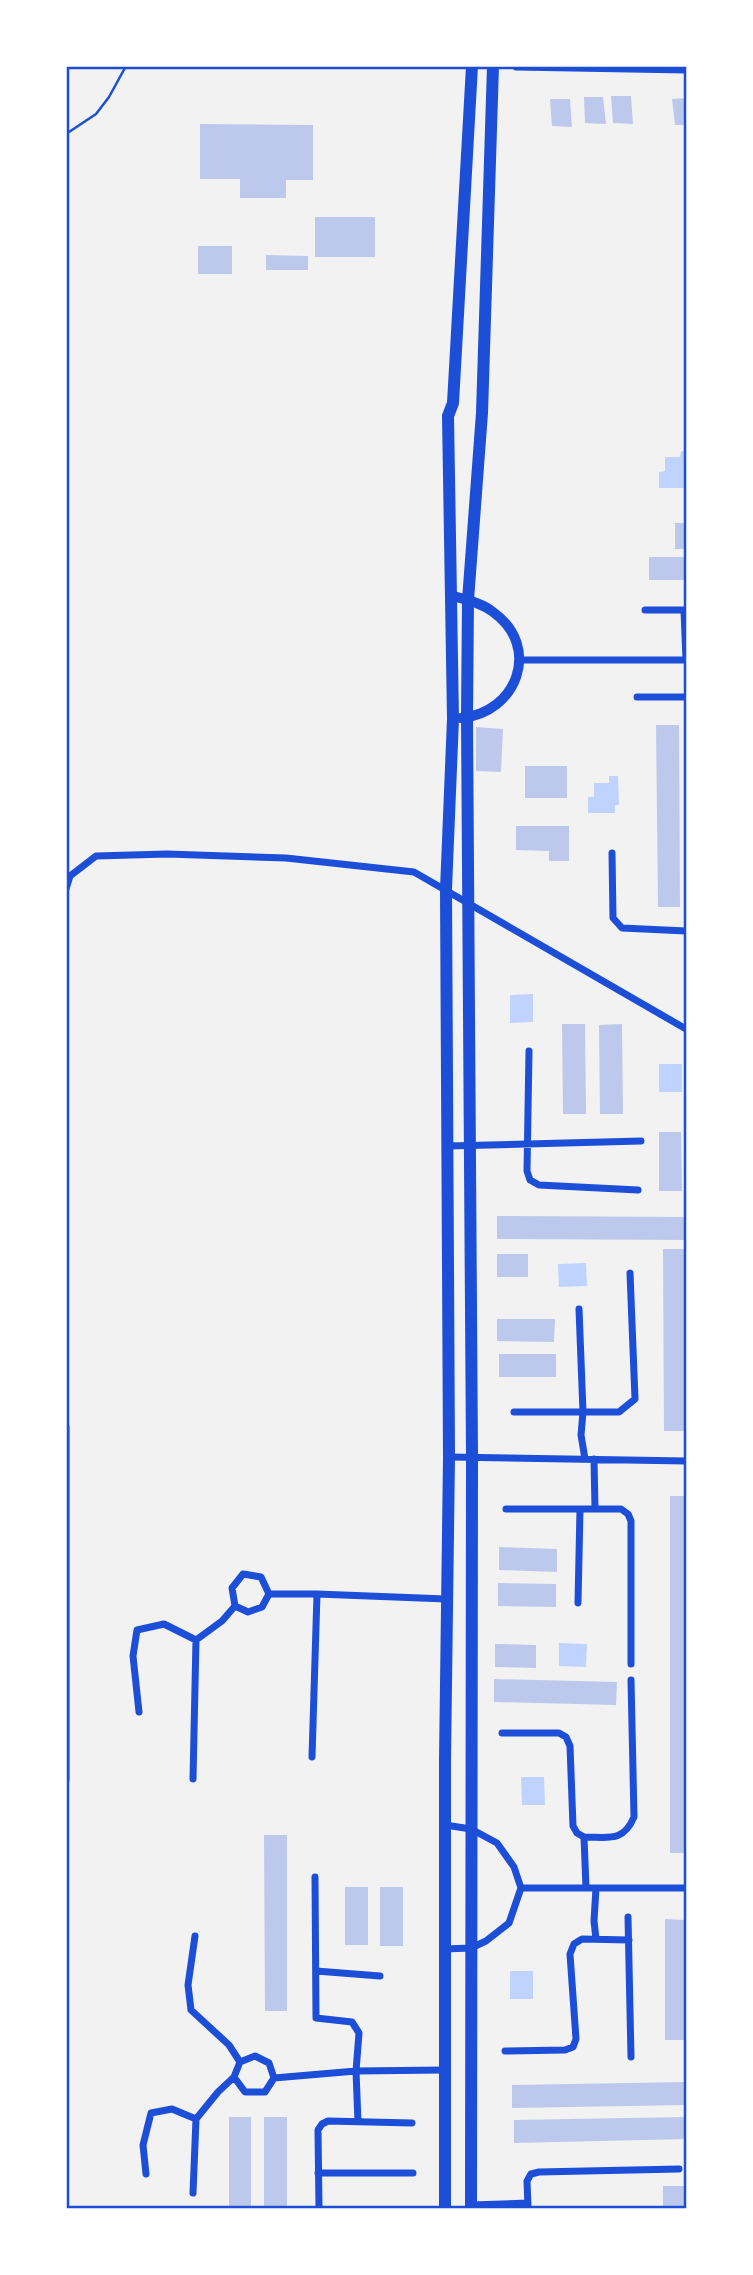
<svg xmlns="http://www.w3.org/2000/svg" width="753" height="2275" font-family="'IBM Plex Sans',sans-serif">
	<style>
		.water { fill: #bfd3fe }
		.building { fill: #bdc9ec }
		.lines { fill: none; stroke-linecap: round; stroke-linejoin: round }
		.path { stroke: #1d4ed8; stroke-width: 2.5 }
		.minor { stroke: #1d4ed8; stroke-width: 7 }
		.tertiary { stroke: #1d4ed8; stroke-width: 10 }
		.secondary { stroke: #1d4ed8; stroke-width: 12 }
		.neatline { fill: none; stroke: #1d4ed8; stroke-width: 2.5 }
	</style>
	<rect width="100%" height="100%" fill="#f2f2f2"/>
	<path class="water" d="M681,451h5v37h-27v-16l6,-1v-14h15z
		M609,776h9l1,29h-4v8h-27v-16h6v-14h15z
		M533,994v28l-23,1v-28z
		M659,1064h23v28h-23z
		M586,1263l1,23 -28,1 -1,-23z
		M559,1643l28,1 -1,23 -27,-1z
		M521,1777h23l1,28h-23z
		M510,1971h23v28h-23z"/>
	<path class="building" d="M611,96h20l2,28 -20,-1z
		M584,97h19l3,27 -21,-1z
		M686,98v27h-11l-3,-26z
		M550,99h20l2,28 -20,-1z
		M200,124l113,1v55h-27v18h-46v-19h-40z
		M315,217h60v40h-60z
		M198,246h34v28h-34z
		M266,255l42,1v14h-42z
		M675,523h11v26h-11z
		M649,557h37v23h-37z
		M656,725h23l1,182h-22z
		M476,727l27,2 -2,43 -25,-1z
		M525,766h42v32h-42z
		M516,826h53v35h-20v-10l-33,-1z
		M562,1024h23l1,90h-23z
		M622,1024l1,90h-23l-1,-89z
		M659,1132h22l1,59h-23z
		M497,1216l189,1v23l-189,-1z
		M663,1249h22l1,182h-22z
		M497,1254h31v23h-31z
		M497,1319h58l-1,23 -57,-1z
		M499,1354h57v23h-57z
		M670,1496h16v357h-16z
		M499,1547l58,2v23l-58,-2z
		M498,1583l58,1v23l-58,-1z
		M495,1644l41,1v23l-41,-1z
		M494,1679l123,3 -1,23 -122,-3z
		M264,1835h23v176h-22z
		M345,1887h23v58h-23z
		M380,1887h23v59h-23z
		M665,1919l21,1v120h-21z
		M686,2082v23l-174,3v-23z
		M229,2117h22v91h-22z
		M264,2117h23v91h-23z
		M686,2117v22l-172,4v-23z
		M663,2186h23v22h-23z"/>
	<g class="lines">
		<path class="path" d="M66,134l30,-20 13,-17 17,-31"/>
		<path class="minor" d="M516,67l170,3
			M645,610h39l2,50
			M521,660h165
			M637,697h49
			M612,853l1,65 9,10 64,3
			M66,889l4,-13 26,-20 71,-2 119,4 128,14 272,157
			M529,1051l-2,120 3,9 9,5 99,5
			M448,1146l193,-5
			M579,1309l4,103 -2,23 4,24
			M514,1412h105l16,-13 -5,-126
			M66,1427v353
			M449,1457l237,4
			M594,1459l1,50
			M506,1509h115l7,5 3,7v143
			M243,1574l18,3 8,17 -7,13 -14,5 -13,-6 -3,-18z
			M269,1594h48l129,5
			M578,1603l2,-94
			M139,1712l-6,-56 4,-26 27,-6 32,16
			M502,1733h57l7,4 4,9 3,80 4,7 7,4 2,51
			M312,1757l5,-163
			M193,1779l3,-139 26,-19 13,-15
			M584,1837c24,0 39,6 50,-20l-3,-137
			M315,1877l1,141 36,4 7,11 -3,38 2,51
			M521,1888h165
			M628,1917l3,140
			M195,1936l-7,49 3,25 38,35 11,17
			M596,1939l-2,-18 2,-33
			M444,1949l27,-1 15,-7 23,-18 12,-35 -7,-21 -17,-24 -26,-14 -26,-4
			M316,1971l64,5
			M505,2051l60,-1 8,-3 3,-8 -6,-85 4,-10 8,-5 47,1
			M255,2056l14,7 5,15 -9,14h-20l-11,-15 6,-15z
			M274,2078l82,-7 88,-1
			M318,2173h95
			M146,2174l-3,-29 8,-32 21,-4 24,10
			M193,2193l3,-74 22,-27 16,-15
			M471,2205l57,-2
			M319,2208l-1,-78 4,-6 6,-3 84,2
			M528,2208l-1,-27 4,-7 8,-2 140,-3"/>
		<path class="tertiary" d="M452,596c14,3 30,7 41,16 49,35 24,101 -32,106"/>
		<path class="secondary" d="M445,2208v-448l4,-303 -3,-568 7,-170 -5,-303 5,-13 19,-337
			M471,2208l1,-751 -5,-739 1,-118 14,-187 11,-347"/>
	</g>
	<rect width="753" height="2275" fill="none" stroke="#ffffff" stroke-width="136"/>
	<rect x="68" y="68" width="617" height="2139" class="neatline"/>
</svg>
